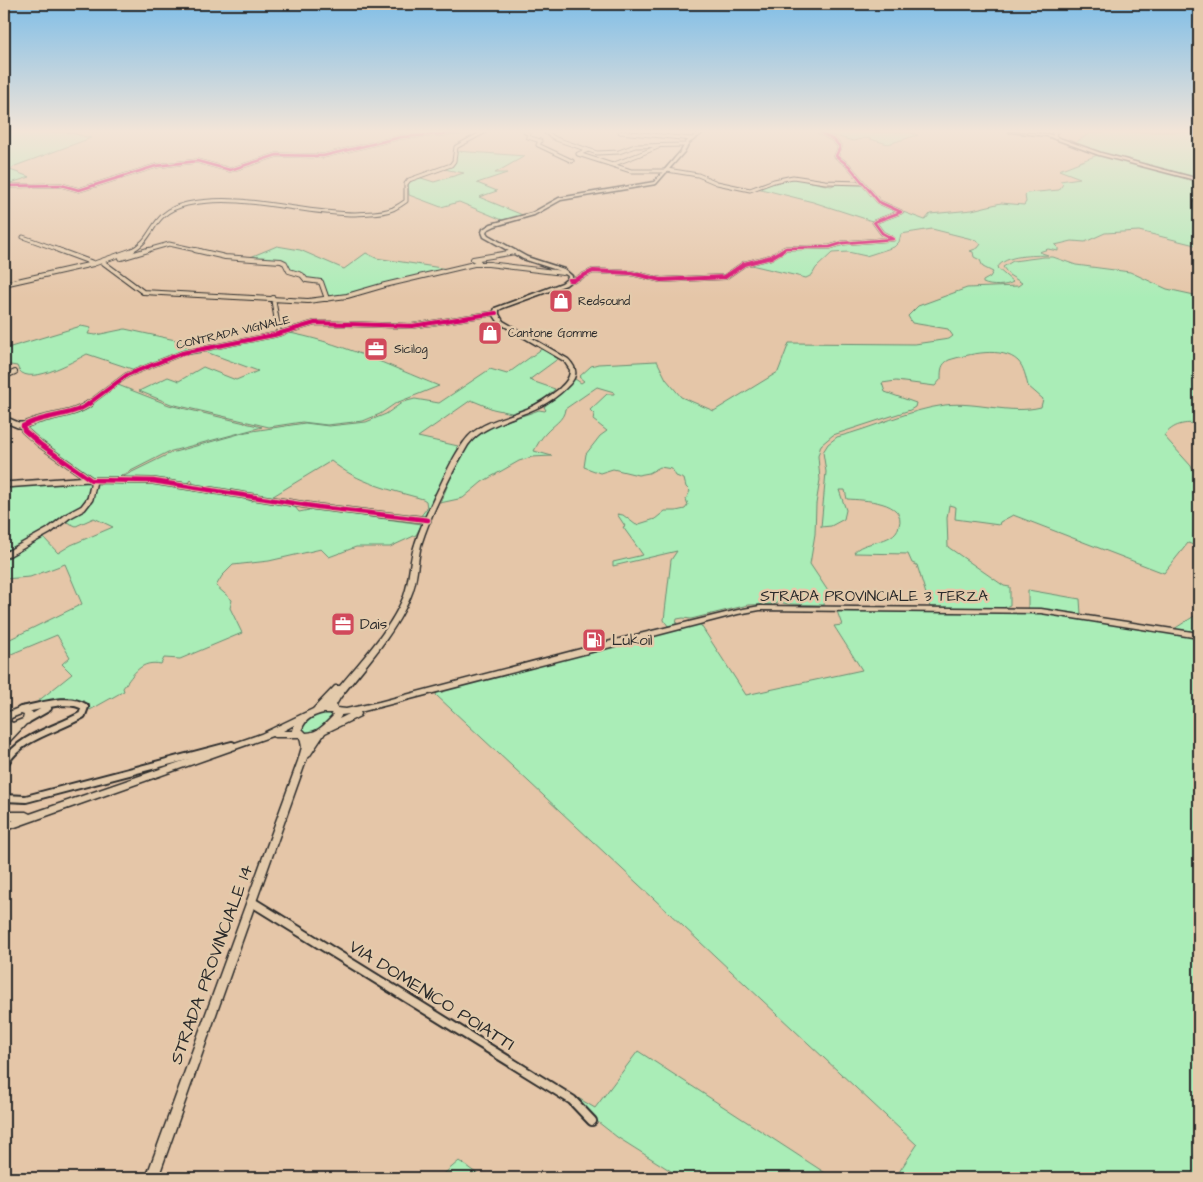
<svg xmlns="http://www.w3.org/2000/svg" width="1203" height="1182" font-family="'Architects Daughter',sans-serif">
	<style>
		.green { fill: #aaedb7; stroke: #6a8c71 }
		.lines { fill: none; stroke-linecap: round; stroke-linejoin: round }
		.street-far4-casing { stroke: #2b2b2b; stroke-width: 5 }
		.street-far3-casing { stroke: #2b2b2b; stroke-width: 6 }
		.street-far2-casing { stroke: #2b2b2b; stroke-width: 8 }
		.street-far1-casing { stroke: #2b2b2b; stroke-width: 10 }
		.street-casing { stroke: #2b2b2b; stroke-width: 12 }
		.secondary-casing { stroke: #2b2b2b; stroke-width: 3 }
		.street-far4 { stroke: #e3caab; stroke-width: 3 }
		.street-far3 { stroke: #e3caab; stroke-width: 4 }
		.street-far2 { stroke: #e3caab; stroke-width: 5 }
		.street-far1 { stroke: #e3caab; stroke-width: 6 }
		.street { stroke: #e3caab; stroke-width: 8 }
		.secondary { fill: #e3caab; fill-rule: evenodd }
		.cycleway-far2-casing { stroke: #e3caab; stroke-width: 4.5 }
		.cycleway-far1-casing { stroke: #e3caab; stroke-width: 5.5 }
		.cycleway-casing { stroke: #e3caab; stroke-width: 7 }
		.cycleway-far2 { stroke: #d6006c; stroke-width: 2.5 }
		.cycleway-far1 { stroke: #d6006c; stroke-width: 4 }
		.cycleway { stroke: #d6006c; stroke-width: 4.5 }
		.labels { text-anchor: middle; stroke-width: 5; stroke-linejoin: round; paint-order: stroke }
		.far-poi-label { font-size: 12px; fill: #2b2b2b; stroke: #e3caab; text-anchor: start }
		.far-street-label { font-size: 12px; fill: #2b2b2b; stroke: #e3caab }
		.street-label { font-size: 15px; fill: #2b2b2b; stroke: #e3caab }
		.poi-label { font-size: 15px; fill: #2b2b2b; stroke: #e3caab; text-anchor: start }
		.near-street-label { font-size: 18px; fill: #2b2b2b; stroke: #e3caab }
	</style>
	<rect width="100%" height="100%" fill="#e5c6a8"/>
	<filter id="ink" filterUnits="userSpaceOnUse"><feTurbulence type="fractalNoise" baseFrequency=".02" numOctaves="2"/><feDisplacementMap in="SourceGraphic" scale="10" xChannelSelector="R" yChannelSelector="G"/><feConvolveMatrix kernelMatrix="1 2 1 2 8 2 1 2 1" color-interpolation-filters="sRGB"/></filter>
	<g filter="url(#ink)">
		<path class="green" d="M4,132h63l24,6 -76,28 -5,4 20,7 -26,8z
			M821,132h86l11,3 -30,9 -22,-6 -13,3z
			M1098,132h101v47l-48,-12 48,13v18l-6,4 6,2 -2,14 2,1v27l-60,-15 -34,2 -20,9 -13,-1 -17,4 3,3v3l-10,-2 -9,3 9,3c-15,1 -42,-1 -51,13l16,14c-6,4 -22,5 -30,1v-2l7,-4 3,-5 -10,-5 -3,-7 -6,-3 -1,-5 -3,-1 8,-3 3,-4 -5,-4 -44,-11 -31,5 -2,8 -5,5 -28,9 -18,-4 -16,1 -16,15 -4,7 -6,3 -59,-14 43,-16 38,-1 13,-3 51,-4 -9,-7 -8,-11 28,-10 22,8 5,-6 42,-4 29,-7 23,2 2,-3 -1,-7 2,-2 32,-3 4,-6 -3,-3 20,-3 -21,-8 41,-16 -27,-10 16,-10z
			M456,151l69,5 -30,17h12l-30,10 20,8 -18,6 46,19 -20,5 -46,-19 -18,5 -32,-12 -1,-12 10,-6 16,5 30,-9 -20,-4 11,-6z
			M793,178l38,8 7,-3 24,1 16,18 21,9 -27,10 -59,-19 -56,-14z
			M277,246l23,4 44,19 22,-16 10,5 72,11 -87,23 -32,6 -7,-16c-13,-2 -30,-5 -36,-19l-38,-5z
			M1044,257h9l23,8 54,7 37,17 32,7v128c-14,-2 -26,0 -35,12l27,30 8,21v60l-11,-4 -24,30 -151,-58 -13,7 -1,3 -44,-6 1,-12 -7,-2 -2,13 1,29 56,39 6,1v18l-9,4 -71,-2 -13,-42 -5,-2 -4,-9 -54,-1c7,-13 40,-8 45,-27 8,-25 -36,-26 -52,-27l-2,-9h-6l7,20 -2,9 -13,7 -10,1 5,-55 -3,-20 5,-8 9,-7c36,-9 71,-27 108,-32 32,-4 64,10 96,2l2,-8 -15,-13c-2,-8 -4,-19 -10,-25 -16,-15 -49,-7 -69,-1 -8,4 -8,10 -8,19l-6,7 -39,-5 -14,2 3,9 31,11 -1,4 -5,3 -77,25 -12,10 -3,11 2,24 -4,24 -1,30 -5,30 18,27 -4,14 -36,-1 -9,-2 -3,2 -28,1 -57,14 -8,-1 -6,1 -1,5 -8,2 -4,-6 7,-60 6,-9 -64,15v-4l30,-7 -20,-28 2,-1 -8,-12 6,1 13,10 19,-6 10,-8h11l9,-2 3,-4 -2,-6 4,-8 -4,-4 -2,-8 -8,-3 -4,-7 -12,-2 -11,6 -11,2 -25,-6 -13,4 -16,-6 2,-13 14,-18 7,-5 -14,-11 1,-6 -4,-4 17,-16h7v-2l-17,-5 -32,22c-1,11 -12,16 -19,24 -5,5 -9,12 -12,18l18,5 -20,1 -13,4 -37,21 -19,16 -23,5c13,-28 23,-65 54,-78 15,-6 30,-9 45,-15l6,1 1,-1 -2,-3 31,-28 6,4 3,-2 -5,-4 12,-11 7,-2 59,-3 9,18 15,18 33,14 64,-39 11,-29 126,1 34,-5 4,-3 -5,-7 -36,-6 -4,-7 10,-10 49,-18 51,-2 4,-3 -13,-8 -6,-8 10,-6z
			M81,326l10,2 -3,6 8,1 29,-6 55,12 10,9 -16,4 -39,16 -48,-16c-13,7 -63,36 -70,12l-13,-2v-15z
			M284,332c54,9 105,34 155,54l-43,17 -16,11 -17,7 -36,4 -25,-3 -33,5 -98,-23 -32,-13 29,-14 11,4 24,-14 33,13 22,-9 -52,-19 -34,5z
			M543,348l16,10 -30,22 26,9 -15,14 -8,2 2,1 -18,8 -23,-5 -22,-9 -53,37 40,9 -2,2 3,2 -20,41 -6,4 3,2 -10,19 -6,1 7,-9 -1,-7 -3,-2c-32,-9 -65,-16 -92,-38l-61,37 -32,-6 -1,-1 -5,1 -40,-7 1,-4 -2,-2 -4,5 -62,-5 -1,-3 47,-23 75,-21 59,-9 24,3 37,-4 20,-8 17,-12 12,-3 24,4 51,-34 17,5z
			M118,385l51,20 93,22 -94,25 -53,27 -25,-1 -63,-48 -2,-3 8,-5 49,-11 30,-24z
			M87,482l4,2 -6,20 -33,24 -48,26v-65l3,-3z
			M98,482c51,0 105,4 154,19l4,-1 39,7 4,5 15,-3 108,15 -6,11 -26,12h-34l-27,10 -8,-8 -52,12 -36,4 -11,11 -6,10 16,14 -2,8 12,25 -62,26 -16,-1 -3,6c-20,-4 -27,9 -38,24l1,3 -34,19 -1,-6 -11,-4 -7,-1 -39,7 40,-32 -10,-10 8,-7 -13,-22 -53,22v-15l78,-38 -17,-40 -35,13 -26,2v-22l39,-20 15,16 13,-8 42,-18 -19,-9 -18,8 -12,-5 17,-10z
			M1028,590l52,9 1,15 -53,-5z
			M837,611l205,2 157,25v540h-304l22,-33 -481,-450 1,-3 263,-68 46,71 116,-25 -28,-44 8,-1z
			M1199,613v22l-25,-6z
			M327,712l6,4 -1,3c-9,7 -18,17 -29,13l-1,-5c5,-8 15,-14 25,-15z
			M638,1051l195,127h-151l-65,-41 -19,-15 -20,-24 17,10z
			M459,1161l24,17h-44z"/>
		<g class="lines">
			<g class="street-far4-casing">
				<path id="street-far4" d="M525,132l4,2 -1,3 12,4 -2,4 34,16
					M545,132l11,7 41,14 22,-1 16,-6 51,-1
					M620,132l72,7
					M1055,138l-1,-5 2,-1
					M588,150l-10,4 53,17h35
					M612,165l46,-18
					M667,170l31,5 19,8 33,7 24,-9 19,-4 32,5 37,1
					M4,186l57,-1 18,5 77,-24 41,-5 33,9 47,-15 46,1 78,-19 68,-5
					M23,237l39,14
					M130,251c27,-12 18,-38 57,-47 55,-12 113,10 168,10 12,-1 27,0 38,-5 4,-2 9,-5 13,-8v-17l3,-4 42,-15 3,-4 2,-14 28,-15
					M144,251l25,-7 32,7
					M780,251l6,-3 44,-1 13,-4 50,-4 -11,-6 -8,-11 27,-10 -22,-10 -30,-36 -13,-10 4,-9 -6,-7 -15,-8"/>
			</g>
			<g class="street-far3-casing">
				<path id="street-far3" d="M58,250l35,13
					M195,250l30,7 56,4 4,2 4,8 13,4 4,5 15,2 6,17
					M121,258l27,-8
					M479,262l-6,-3 42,-7
					M104,263l39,29 165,9 39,-5 38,-11 89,-21h17
					M488,264l75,9
					M569,280h5l19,-9 38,2 30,7 64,-3 19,-13 27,-7 12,-7
					M4,284l89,-20 40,-14
					M273,298l6,35
					M4,377l11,-5
					M88,404l39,-29 55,-22 92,-18 41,-12 97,3 84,-13"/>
			</g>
			<g class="street-far2-casing">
				<path id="street-far2" d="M90,403c-20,15 -46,11 -67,23l1,4 16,14 51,36 62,1 165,26 110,13
					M4,419l14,6h6
					M4,485l85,-6
					M4,556l45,-25 19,-15 15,-8 7,-9 4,-18"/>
			</g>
			<g class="street-far1-casing">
				<path id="street-far1" d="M27,720l21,-12
					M4,764c18,-29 50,-33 78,-49l3,-8c-17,-11 -45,0 -64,3
					M4,798l22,1 206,-54"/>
			</g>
			<g class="street-casing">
				<path id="street" d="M252,902l320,198 20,21"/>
			</g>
			<g class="secondary-casing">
				<path id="secondary" d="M700,132h4l-15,11 -5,9 -28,32 -95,16 -27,15 -39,11 -8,4 -1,2 2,3 39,22 37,12 8,7 -1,5 -5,4 -63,23 -4,2v4l4,7 65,38c11,11 9,19 -2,29 -23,23 -50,26 -77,40 -8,4 -15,9 -21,17 -17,29 -37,68 -47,100 -4,17 -3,36 -11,53 -16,37 -45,68 -70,100l-4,7 1,3 9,1 33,-7 232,-61 127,-31 22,-4 281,3 158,24v5l-158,-25 -281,-3 -22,4 -127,33 -251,65 1,2 -1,2 -35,17 -16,24 -2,1 -149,420h-12l152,-417 4,-14 -2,-10h-25l-3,-1 -268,95v-8l10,-3h-10v-8h22l4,2 231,-80 52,-25 22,-23h5c23,-28 50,-56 64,-90 6,-16 5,-35 11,-52 5,-16 13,-33 20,-48 9,-18 17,-38 29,-54 14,-20 41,-24 63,-33 11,-5 22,-12 32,-20 5,-5 11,-10 11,-19l-6,-9 -65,-38 -6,-9 2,-6 67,-25 5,-4 1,-3 -8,-5 -37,-12 -39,-22 -2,-5 1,-3 8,-5 41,-11 27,-15 95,-16 27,-31 6,-10zM324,713h7l2,3c-8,8 -15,17 -27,17l-4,-4c3,-10 12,-14 22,-16zM349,714l-10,5 2,-3v-1zM294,725l-1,6h-10z
					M1009,132l39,2 53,19 98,26v2l-100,-26 -52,-19z
					M21,707l11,5 1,2 -4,9 -3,1 -19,20 -3,1v-31zM21,714l3,1 -1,4 -10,4 -3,-1 1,-4z"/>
			</g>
			<use href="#street-far4" class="street-far4"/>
			<use href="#street-far3" class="street-far3"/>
			<use href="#street-far2" class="street-far2"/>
			<use href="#street-far1" class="street-far1"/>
			<use href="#street" class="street"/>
			<use href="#secondary" class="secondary"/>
			<g class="cycleway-far2-casing">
				<path id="cycleway-far2" d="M4,186l57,-1 18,5 77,-24 41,-5 33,9 47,-15 46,1 78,-19 68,-5
					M780,251l6,-3 44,-1 13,-4 50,-4 -11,-6 -8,-11 27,-10 -22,-10 -30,-36 -13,-10 4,-9 -6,-7 -15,-8"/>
			</g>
			<g class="cycleway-far1-casing">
				<path id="cycleway-far1" d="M569,280h5l19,-9 38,2 30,7 64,-3 19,-13 27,-7 12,-7
					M88,404l39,-29 55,-22 92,-18 41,-12 97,3 84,-13"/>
			</g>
			<g class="cycleway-casing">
				<path id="cycleway" d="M90,403c-20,15 -46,11 -67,23l1,4 16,14 51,36 62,1 165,26 110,13"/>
			</g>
			<use href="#cycleway-far2" class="cycleway-far2"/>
			<use href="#cycleway-far1" class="cycleway-far1"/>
			<use href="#cycleway" class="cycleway"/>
		</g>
	</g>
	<linearGradient id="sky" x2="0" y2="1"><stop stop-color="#80bee7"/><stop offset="0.44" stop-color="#f3e5d8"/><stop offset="1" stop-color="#f3e5d8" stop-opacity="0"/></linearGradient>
	<rect width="1203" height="298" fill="url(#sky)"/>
	<defs>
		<g id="shop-square" transform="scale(1.25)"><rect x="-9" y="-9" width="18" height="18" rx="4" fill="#d1495b" stroke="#e3caab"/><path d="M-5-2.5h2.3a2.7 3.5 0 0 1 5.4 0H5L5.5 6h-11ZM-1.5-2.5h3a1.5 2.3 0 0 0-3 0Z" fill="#fff"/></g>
		<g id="office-square" transform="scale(1.25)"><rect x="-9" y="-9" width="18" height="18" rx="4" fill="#d1495b" stroke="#e3caab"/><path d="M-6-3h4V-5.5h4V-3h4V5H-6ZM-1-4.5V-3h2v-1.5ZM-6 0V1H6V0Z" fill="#fff"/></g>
		<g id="fuel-square" transform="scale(1.25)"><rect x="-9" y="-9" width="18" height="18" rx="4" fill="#d1495b" stroke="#e3caab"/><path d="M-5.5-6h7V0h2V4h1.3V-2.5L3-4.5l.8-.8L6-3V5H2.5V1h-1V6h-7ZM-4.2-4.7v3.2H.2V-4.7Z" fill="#fff"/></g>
	</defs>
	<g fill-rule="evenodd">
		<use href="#shop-square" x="561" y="301"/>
		<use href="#shop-square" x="490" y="333"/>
		<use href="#office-square" x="376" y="349"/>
		<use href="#office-square" x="343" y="624"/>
		<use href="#fuel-square" x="594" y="640"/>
	</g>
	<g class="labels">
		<g class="far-poi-label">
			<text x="578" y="305">Redsound</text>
			<text x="508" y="337">Cantone Gomme</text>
			<text x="394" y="353">Sicilog</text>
		</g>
		<g class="far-street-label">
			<text transform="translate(233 332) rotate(-13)" y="4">CONTRADA VIGNALE</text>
		</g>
		<g class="street-label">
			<text x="874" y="601">STRADA PROVINCIALE 3 TERZA</text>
		</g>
		<g class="poi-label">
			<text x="360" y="629">Dais</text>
			<text x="612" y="645">Lukoil</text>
		</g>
		<g class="near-street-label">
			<text transform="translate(211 964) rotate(-70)" y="6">STRADA PROVINCIALE 14</text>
			<text transform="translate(432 995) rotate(32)" y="6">VIA DOMENICO POIATTI</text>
		</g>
	</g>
	<rect width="1203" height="1182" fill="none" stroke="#e3caab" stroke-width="20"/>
	<rect x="10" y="10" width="1183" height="1162" fill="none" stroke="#2b2b2b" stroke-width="2" filter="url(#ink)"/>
</svg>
